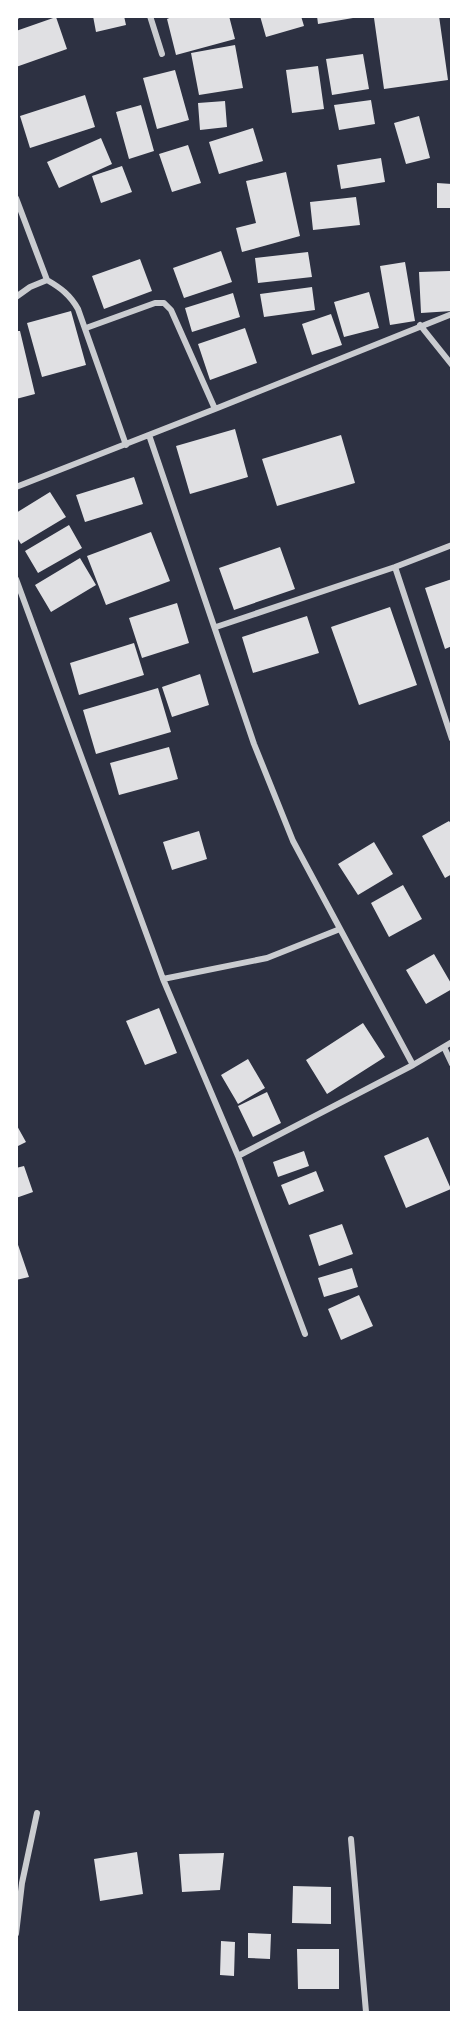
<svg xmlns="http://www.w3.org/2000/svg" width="468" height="2029" font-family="Montserrat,sans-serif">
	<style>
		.building { fill: #e0e0e3 }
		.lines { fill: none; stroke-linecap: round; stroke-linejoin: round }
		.minor { stroke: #caccd0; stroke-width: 6 }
	</style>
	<rect width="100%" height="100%" fill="#2d3142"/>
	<path class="building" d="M93,16h31l2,9 -30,7z
		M174,16h55l6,23 -59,16 -9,-36z
		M260,16h41l3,10 -38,11z
		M317,16h36v2l-35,6z
		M381,16h58l9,64 -64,9 -10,-71z
		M56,17l11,32 -51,18v-36z
		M235,45l8,43 -44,7 -8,-42z
		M363,54l6,35 -37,6 -6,-36z
		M318,66l6,43 -32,4 -6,-43z
		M175,70l14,50 -32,9 -14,-51z
		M85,95l10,32 -65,21 -10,-32z
		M371,100l4,24 -36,6 -5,-25z
		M225,101l2,26 -27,3 -2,-27z
		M141,105l13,46 -25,8 -13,-47z
		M419,116l11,42 -24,6 -12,-41z
		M253,128l10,33 -44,13 -10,-32z
		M101,138l11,26 -53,24 -12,-26z
		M188,145l13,38 -29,9 -13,-38z
		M381,158l4,24 -44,7 -4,-24z
		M122,166l10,26 -31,11 -9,-27z
		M286,172l14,64 -58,16 -6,-24 20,-5 -10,-42z
		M437,183l15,1v24h-15z
		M356,197l4,28 -47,5 -3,-28z
		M221,251l11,31 -48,16 -11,-30z
		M308,252l4,25 -54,6 -3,-25z
		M140,259l12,32 -48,18 -12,-33z
		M405,262l10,59 -25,4 -10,-59z
		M450,271l2,40 -31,2 -2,-41z
		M312,287l3,23 -51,7 -4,-23z
		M369,292l10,36 -35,9 -10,-35z
		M233,293l7,24 -48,15 -7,-24z
		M71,311l15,54 -44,12 -15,-54z
		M331,314l11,31 -30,10 -10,-31z
		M245,328l12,35 -47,17 -12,-36z
		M16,331h4l15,63 -19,5z
		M235,429l13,48 -58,17 -14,-48z
		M341,435l14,48 -78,23 -15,-47z
		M134,477l9,27 -58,18 -9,-27z
		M50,492l16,25 -45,27 -5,-8v-23z
		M69,525l13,23 -44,25 -13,-22z
		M151,532l19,49 -64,24 -19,-49z
		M280,547l15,42 -61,21 -15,-42z
		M80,558l16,27 -45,27 -16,-27z
		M452,579v67l-7,3 -20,-61z
		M177,603l12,40 -47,15 -13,-40z
		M390,607l27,78 -58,20 -28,-78z
		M307,616l12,37 -66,20 -11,-36z
		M134,643l10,32 -65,20 -9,-32z
		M200,674l9,31 -37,12 -10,-30z
		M158,688l13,44 -75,22 -13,-44z
		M169,747l9,32 -59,16 -9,-32z
		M449,821l3,4v49l-7,4 -23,-42z
		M199,831l8,28 -35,11 -9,-28z
		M374,842l19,32 -35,21 -20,-31z
		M403,885l19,34 -33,18 -18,-34z
		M434,954l18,31v4l-26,15 -20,-34z
		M159,1008l18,45 -32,12 -19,-44z
		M363,1023l22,34 -58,37 -21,-34z
		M248,1059l17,29 -27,16 -17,-29z
		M267,1092l14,31 -28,14 -15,-31z
		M16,1124l10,18 -10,5z
		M428,1137l23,52 -45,19 -22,-52z
		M304,1151l5,15 -31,11 -5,-15z
		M24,1166l9,26 -17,6v-30z
		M316,1171l8,20 -35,14 -8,-20z
		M342,1224l11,30 -34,12 -10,-31z
		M16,1239l13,38 -13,3z
		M352,1268l6,19 -34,10 -6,-19z
		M359,1295l14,31 -32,14 -13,-31z
		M137,1852l6,42 -43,7 -6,-42z
		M224,1853l-4,37 -38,2 -3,-38z
		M293,1886l38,1v37l-39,-1z
		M248,1933l23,1 -1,25 -22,-1z
		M221,1941l14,1 -1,34 -14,-1z
		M297,1949h42v40h-41z"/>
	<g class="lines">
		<path class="minor" d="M150,16l12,38
			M16,17l1,-1
			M16,198l31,82 -17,7 -14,10
			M47,280c14,8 23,15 31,29l48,136
			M420,325l32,40
			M86,328l69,-25h9l7,7 44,99 237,-95
			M149,435l105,309 39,97 120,224 -175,91
			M16,487l199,-78
			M395,567l57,172
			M16,579l147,400 75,177 67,178
			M216,627l179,-60 57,-22
			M163,979l104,-21 73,-29
			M444,1047l8,17
			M413,1065l39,-23
			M351,1839l15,173
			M16,1934l6,-51 15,-70"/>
	</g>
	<rect width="468" height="2029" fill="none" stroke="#ffffff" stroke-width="36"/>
</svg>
